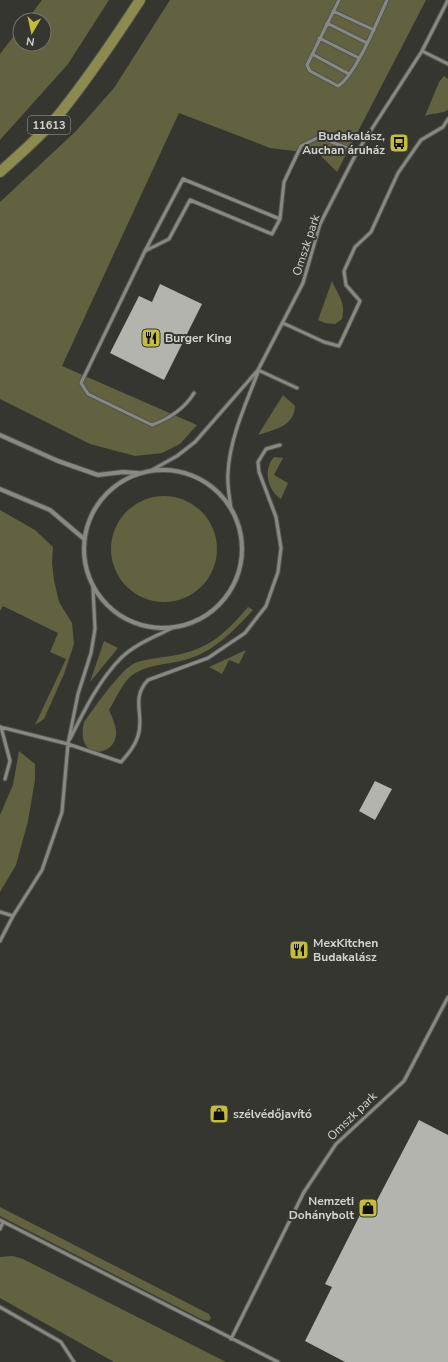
<svg xmlns="http://www.w3.org/2000/svg" width="448" height="1362" font-family="'Nunito Sans',sans-serif">
	<style>
		.green { fill: #626140 }
		.building { fill: #b4b4af }
		.lines { fill: none; stroke-linecap: round; stroke-linejoin: round }
		.lane-casing { stroke: #545450; stroke-width: 5 }
		.street-casing { stroke: #545450; stroke-width: 6 }
		.primary-casing { stroke: #545450; stroke-width: 12 }
		.lane { stroke: #898984; stroke-width: 3 }
		.street { stroke: #898984; stroke-width: 4 }
		.primary { stroke: #8d8a4f; stroke-width: 10 }
		.labels { text-anchor: middle; stroke-width: 4; stroke-linejoin: round; paint-order: stroke }
		.shield { fill: #363631; stroke: #a4a4a0; stroke-width: 1 }
		.shield-label { font-size: 11px; font-weight: bold; fill: #d3d3d0 }
		.poi-label { font-size: 12px; font-weight: bold; fill: #d3d3d0; stroke: #363631; text-anchor: start }
		.street-label { font-size: 12px; fill: #d3d3d0; stroke: #363631 }
	</style>
	<rect width="100%" height="100%" fill="#363631"/>
	<path class="green" d="M42,0h67l-41,64 -68,76v-86l20,-26v16h24v-24h-17z
		M170,0h256l-89,172 -18,-18 -49,-6 -91,-35 -117,253 135,59 -17,19 -18,9 -27,3 -45,-12 -90,-45v-197l76,-71 38,-43z
		M444,76l4,3v31c-7,4 -16,3 -23,6l14,-34z
		M332,281c6,15 14,20 10,38l-7,5 -10,-1 -7,-3z
		M283,395l12,11c-1,21 -20,23 -37,29z
		M274,457l9,1 -9,17 14,8 -7,16c-14,-9 -18,-30 -7,-42z
		M111 549a53 53 0 1 1 106 0a53 53 0 1 1-106 0Z
		M0,510l35,20 18,17 -1,16 2,17 5,22 13,21 2,21 -10,30 -20,45 -9,6 31,-66 -16,-7 8,-19 -55,-27 -3,5z
		M248,607l5,3c-18,19 -36,39 -62,48 -19,7 -45,5 -61,19 -8,7 -15,23 -21,33 3,7 8,17 7,25 -1,21 -41,28 -32,-13 9,-13 36,-51 49,-58 12,-6 30,-6 43,-9 33,-6 51,-23 72,-48z
		M104,641l14,7 -28,34z
		M246,650l-7,14 -10,-4 -7,14 -13,-7z
		M19,751l16,13v16l-7,41 -12,44 -16,27v-77l13,-30z
		M0,1207l209,107 2,4 -2,3 -6,-1 -203,-104z
		M13,1256l10,3 203,103h-112l-114,-64v-41z"/>
	<path class="building" d="M160,284l42,20 -38,76 -54,-27 29,-57 13,6z
		M375,781l17,8 -17,31 -16,-9z
		M419,1120l29,15v227h-103l-40,-21 27,-54 -7,-3 40,-79 7,5z"/>
	<g class="lines">
		<g class="lane-casing">
			<path id="lane" d="M339,0l-32,65 3,6 28,15c17,-10 40,-66 49,-86
				M333,11l41,19
				M327,23l40,20
				M319,38l40,20
				M422,51l26,13
				M312,54l37,20
				M145,251l24,-12 21,-39 82,34 8,-15 4,-37 17,-36 18,-9 38,15
				M283,323l41,19 15,4 21,-45 -14,-16 -2,-14 11,-24 16,-15 27,-59 23,-33 22,-13 5,-8
				M258,370l39,18
				M194,393c-9,15 -26,26 -42,32l-64,-31 -7,-11 64,-132 38,-72 97,40
				M152,470l25,-14 18,-14 63,-72 45,-87 17,-59 37,-72 65,-101 26,-51
				M231,508c-2,-12 -4,-24 -3,-36 2,-35 18,-68 30,-100
				M0,727l68,17 53,18c7,-8 14,-16 17,-26 7,-21 -8,-37 10,-56l60,-22 37,-25 21,-27 12,-34 3,-24 -5,-31 -17,-45 -1,-10 8,-13 14,-4
				M1,727l9,34 -5,18
				M70,739c14,-28 29,-59 51,-81 14,-14 34,-21 51,-30
				M0,912l13,4
				M0,941l13,-25 29,-46 20,-58 6,-68 10,-50 13,-41 4,-24 -2,-41
				M0,1220l278,142
				M0,1229l3,-7
				M0,1307l61,35 13,20
				M231,1339l73,-147 32,-48 68,-63 44,-84"/>
		</g>
		<g class="street-casing">
			<path id="street" d="M0,435l58,26 40,14 25,-3 15,1
				M84 549a79 79 0 1 1 158 0a79 79 0 1 1-158 0Z
				M0,489l50,21 33,28"/>
		</g>
		<g class="primary-casing">
			<path id="primary" d="M0,172c20,-18 40,-35 57,-55 30,-37 57,-77 83,-117"/>
		</g>
		<use href="#lane" class="lane"/>
		<use href="#street" class="street"/>
		<use href="#primary" class="primary"/>
	</g>
	<defs>
		<g id="bus-square" transform="scale(1)"><rect x="-9" y="-9" width="18" height="18" rx="4" fill="#c4bc3e" stroke="#363631"/><path d="M-5-6H5V4H4V6H2V4H-2V6H-4V4H-5ZM-3.5-4V0h7V-4ZM-3.5 1.2v1.5H-2V1.2ZM2 1.2v1.5H3.5V1.2Z" fill="#111"/></g>
		<g id="restaurant-square" transform="scale(1)"><rect x="-9" y="-9" width="18" height="18" rx="4" fill="#c4bc3e" stroke="#363631"/><path d="M-5-6h1v4h1v-4h1v4h1v-4h1v5L-1.5 .5V6h-2V.5L-5-1ZM5-6V6H3V1.5H1.5Q1.5-4 5-6Z" fill="#111"/></g>
		<g id="shop-square" transform="scale(1)"><rect x="-9" y="-9" width="18" height="18" rx="4" fill="#c4bc3e" stroke="#363631"/><path d="M-5-2.5h2.3a2.7 3.5 0 0 1 5.4 0H5L5.5 6h-11ZM-1.5-2.5h3a1.5 2.3 0 0 0-3 0Z" fill="#111"/></g>
	</defs>
	<g fill-rule="evenodd">
		<use href="#bus-square" x="399" y="143"/>
		<use href="#restaurant-square" x="151" y="338"/>
		<use href="#restaurant-square" x="299" y="950"/>
		<use href="#shop-square" x="219" y="1114"/>
		<use href="#shop-square" x="368" y="1208"/>
	</g>
	<g class="labels">
		<rect class="shield" x="28" y="116" width="42" height="18" rx="3"/>
		<g class="shield-label">
			<text x="49" y="129">11613</text>
		</g>
		<g class="poi-label">
			<text x="385" y="140" text-anchor="end">Budakalász,<tspan x="385" dy="14">Auchan áruház</tspan></text>
			<text x="165" y="342">Burger King</text>
			<text x="313" y="947">MexKitchen<tspan x="313" dy="14">Budakalász</tspan></text>
			<text x="233" y="1118">szélvédőjavító</text>
			<text x="354" y="1205" text-anchor="end">Nemzeti<tspan x="354" dy="14">Dohánybolt</tspan></text>
		</g>
		<g class="street-label">
			<text transform="translate(306 245) rotate(-72)" y="4">Omszk park</text>
			<text transform="translate(352 1116) rotate(-44)" y="4">Omszk park</text>
		</g>
	</g>
	<g transform="translate(32 32) rotate(189)"><circle r="19" fill="#363631" stroke="#757571"/>
	<path d="M0-3L7 15L0 10L-7 15Z" fill="#c4bc3e"/>
	<text y="-6" font-size="11" font-weight="bold" text-anchor="middle" fill="#d3d3d0">N</text>
	</g>
</svg>
